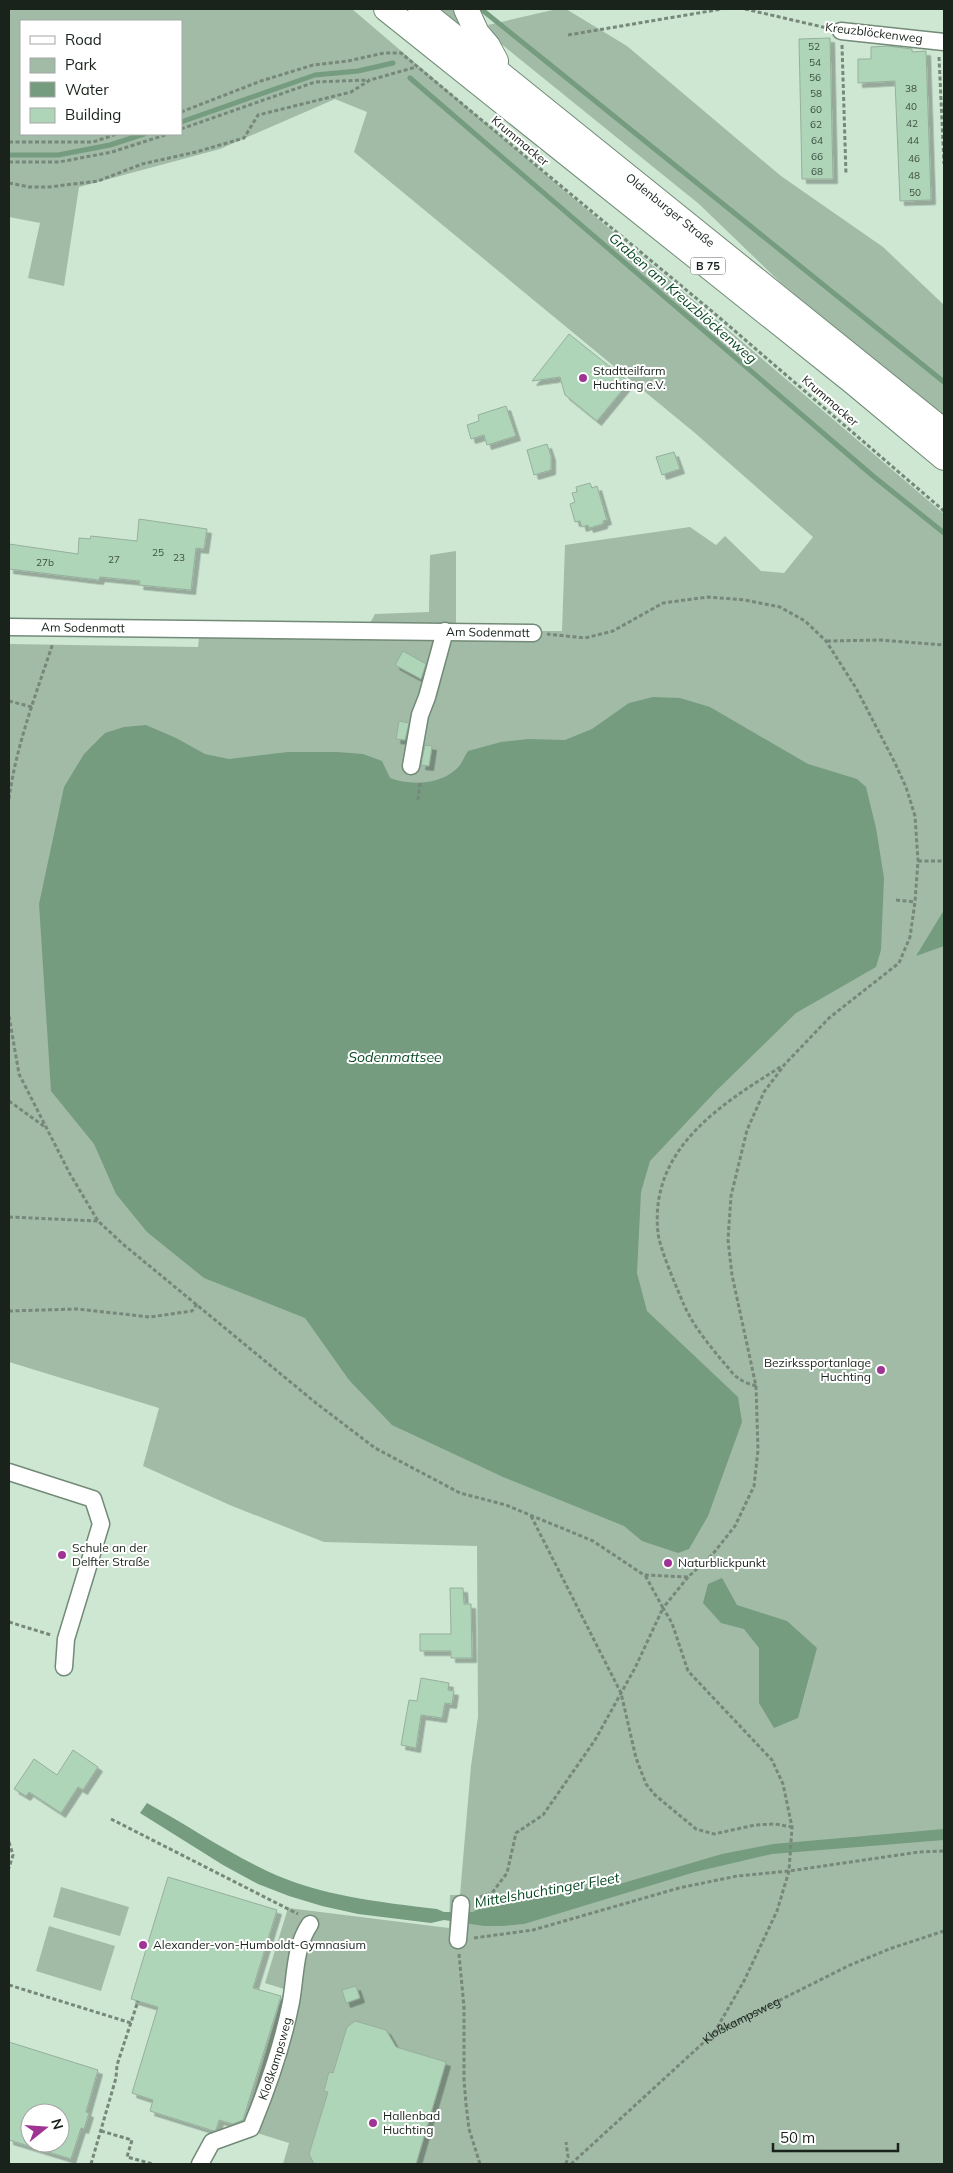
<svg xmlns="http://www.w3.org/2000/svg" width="953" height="2173" font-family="Mulish,sans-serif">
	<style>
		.green { fill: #a1bba6; fill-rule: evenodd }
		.water { fill: #769c7f }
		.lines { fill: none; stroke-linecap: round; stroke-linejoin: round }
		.stream { stroke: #769c7f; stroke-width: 5 }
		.building { fill: #aed5b7; stroke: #96af9c; fill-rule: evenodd; filter: url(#shadow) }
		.minor-casing { stroke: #728a77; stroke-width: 19 }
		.highway-casing { stroke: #728a77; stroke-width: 26 }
		.path { stroke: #77887b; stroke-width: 3; stroke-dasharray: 4 2.5; stroke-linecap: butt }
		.minor { stroke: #fff; stroke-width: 16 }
		.highway { stroke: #fff; stroke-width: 24 }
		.poi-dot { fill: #9f3495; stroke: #fff; stroke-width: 2 }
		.labels { text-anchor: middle; stroke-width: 4; stroke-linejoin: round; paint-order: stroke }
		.number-label { font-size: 10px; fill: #3e4f42 }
		.shield { fill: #fff; stroke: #5e645f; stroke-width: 1 }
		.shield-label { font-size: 11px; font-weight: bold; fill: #19221b }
		.street-label { font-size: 12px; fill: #19221b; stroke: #fff }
		.poi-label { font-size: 12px; fill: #19221b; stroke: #fff; text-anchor: start }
		.water-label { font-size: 14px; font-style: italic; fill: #084923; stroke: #fff }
	</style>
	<defs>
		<filter id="shadow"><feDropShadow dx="4.5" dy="4.5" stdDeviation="0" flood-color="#0004"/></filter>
	</defs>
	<rect width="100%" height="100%" fill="#cde7d3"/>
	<path class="green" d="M9,9h343l592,505v1650h-661l6,-21 -45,-14 40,-140 -19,-6 23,-75 161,20 1,-33h10l11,-129 7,-49 -1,-171 -153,-4 -92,-36 -89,-40 16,-58 -150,-46v-718l189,3 3,-26 169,2 5,-9 54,-2 1,-57 26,-4v74l48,6h58l3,-86 125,-18 26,18 9,-9 36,35 23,2 29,-36 -118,-104 -341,-281 13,-40 -32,-13 -115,50 -141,38 -15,99 -36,-8 12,-55 -31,-6zM21,21h160v113h-160z
		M433,9h22l12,28z
		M557,9h9l61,37 154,130 102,71 61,58v113l-164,-136 -81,-78 -199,-161 -12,-18z
		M61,1887l68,20 -9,29 -67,-19z
		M49,1926l66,20 -14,45 -65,-20z"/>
	<path class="water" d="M653,697l27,1 30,9 98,57 49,15 9,8 10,41 8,50 -3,72 -5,17 -80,46 -80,78 -66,70 -9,31 -4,81 10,38 91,86 4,25 -34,94 -19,33 -11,4 -36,-12 -18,-15 -121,-49 -111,-52 -43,-45 -44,-62 -101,-40 -57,-46 -31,-38 -22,-50 -43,-53 -12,-187 25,-117 20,-33 21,-21 19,-6 22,-2 30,13 29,16 24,5 59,-7h49l26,2 19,7 8,17c21,8 54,7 70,-13 3,-4 5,-10 8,-14l33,-9 27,-3 37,1 27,-11 37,-26z
		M944,910v36l-28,10z
		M722,1578l15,27 50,16 30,27 -19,70 -24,10 -15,-25v-55l-15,-19 -23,-6 -18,-20 5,-19z
		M147,1803c40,22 78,48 120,68 53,25 112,31 170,38l7,3h29l10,-6 18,-4 69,-12 53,-7 99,-29 51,-10 171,-15v11l-172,14 -77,18 -171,52 -21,2h-19l-40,-6 -13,3 -73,-9 -36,-8 -33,-10 -31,-12 -35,-19 -83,-52z"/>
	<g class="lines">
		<path class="stream" d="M481,9l463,373
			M410,78l463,398 71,57
			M181,122l134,-47 43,-4 35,-8
			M9,155h49l52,-10 34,-11"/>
	</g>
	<path class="building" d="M830,38l3,141h-31l-3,-140z
		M888,46l24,3v3l14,-1 5,149 -31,1 -5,-120 -37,2v-24h13v-12z
		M569,334l60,48 -32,39 -32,-26 -5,-18 -28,4z
		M506,406l10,30 -29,9 -3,-10 -13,4 -4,-14 12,-4 -1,-6z
		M547,444l4,12v14l-17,5 -7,-25z
		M674,452l6,17 -18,6 -6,-18z
		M590,483l2,5 5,-2 10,34 -4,1v3l-14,4 -1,-3 -6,2 -2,-6 -5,1 -5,-18 5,-2 -3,-9 5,-1 -1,-5z
		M139,519l68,10 -3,20 -8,-1 -5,42 -52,-5 1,-4 -40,-4 -1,3 -90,-11v-25l69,10 1,-16 11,1 1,-3 46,5z
		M403,651l23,13 -5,15 -26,-14z
		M399,721l10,2 -4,17 -9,-1z
		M425,745l7,1 -3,20 -8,-1z
		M450,1588h13l1,16h7l1,54h-21v-7h-31v-17h31z
		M421,1678l28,5 -1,7 6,1 -2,13 -7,-1 -3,15 -21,-3 -5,33 -15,-3 8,-45 8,1z
		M73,1750l25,17 -15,23 -5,-3 -17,26 -32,-21 -3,4 -12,-7 20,-30 23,16z
		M168,1877l109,33 -24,78 28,8 -38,124 -10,4 -14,-4 -3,10 -2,1 -64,-20 3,-11 -21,-7 26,-86 -27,-8z
		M356,1986l4,12 -14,5 -4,-13z
		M355,2021l31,9 10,17 50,15 -30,102h-102l-5,-10 19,-62 -4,-1 5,-19 4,1 14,-46z
		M9,2042l89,28 -12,42 3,1 -5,16 -3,-1 -10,31 -62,-19zM30,2113h30v30h-30z"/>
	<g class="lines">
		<g class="minor-casing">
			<g id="minor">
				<path d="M841,31l103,11"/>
				<path id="s2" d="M9,627l524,6"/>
				<path d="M411,766l9,-51 7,-18 18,-66"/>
				<path d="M9,1472l84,27 8,25 -35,115 -2,28"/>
				<path d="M458,1940l3,-36"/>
				<path id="s3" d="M200,2164l12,-22 39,-14 2,-5c16,-39 30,-80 38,-121 5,-28 3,-54 19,-78"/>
			</g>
		</g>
		<g class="highway-casing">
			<g id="highway">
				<path d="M386,9l468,374 90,75"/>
				<path id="s4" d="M420,9l524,422"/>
				<path d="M466,9l11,24 11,13 8,15"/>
			</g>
		</g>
		<g class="path">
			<path d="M745,9l82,19"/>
			<path d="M568,35l154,-26"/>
			<path d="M842,45l4,130"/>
			<path d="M939,57l5,107"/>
			<path d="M181,112l80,-31 52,-16 35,-4 36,-8h17l313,260 230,198"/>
			<path d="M181,129l134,-47 54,-2"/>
			<path d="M9,142h84l24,-8"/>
			<path d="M9,162h50l53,-10 56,-18"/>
			<path d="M9,183l20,4h20l49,-6 44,-17 54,-12 48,-14 14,-23 93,-23 19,-12 46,-13"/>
			<path d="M827,641l53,-1 64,5"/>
			<path d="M9,701l23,6"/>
			<path d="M9,799c7,-53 27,-105 44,-156"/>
			<path d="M418,800l2,-17"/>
			<path d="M918,861h26"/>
			<path d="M896,900l19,2"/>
			<path d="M9,1016l10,58 51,100 28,47 26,24 192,158 59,45 85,45 46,12 87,36 51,34 44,2 24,-22 23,-29 19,-40 4,-36 -2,-64 -24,-111 -4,-35 3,-44 16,-66 17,-38 21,-28 44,-46 70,-55 11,-26 5,-35 3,-41 -3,-45 -9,-29 -12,-26 -38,-73 -30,-47 -21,-20 -25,-14 -35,-7 -37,-3 -45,6 -50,28 -28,7 -38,-4"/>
			<path d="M9,1101l36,26"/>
			<path d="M9,1217l89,4"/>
			<path d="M9,1311l68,-2 73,8 42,-6 5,-7"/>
			<path d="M756,1386c-6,-2 -13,-4 -18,-8 -5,-3 -9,-10 -13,-14 -16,-19 -31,-37 -41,-59 -7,-17 -24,-55 -26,-72 -9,-84 62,-128 124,-167"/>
			<path d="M531,1516l90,177 15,65 10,26 9,11 41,34 18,5 41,-9 20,-1 17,3"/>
			<path d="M688,1577l-25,31 9,15 16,48 84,89 11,24 9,43 -3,44 -12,40 -33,70 -30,52"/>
			<path d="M9,1622l42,13"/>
			<path d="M111,1819l187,95"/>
			<path d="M9,1842l4,13 -4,13"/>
			<path d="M474,1899l18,-6 15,-20 9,-40 27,-18 52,-75 40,-72 28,-60 -18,-33"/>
			<path d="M474,1938l59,-8 146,-42 58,-12 52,-5 130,-19 25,-1"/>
			<path d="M459,1954l5,53v73l2,24 3,25 11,35"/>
			<path d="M9,1985l122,38"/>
			<path d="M101,2131l31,9 -5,17 26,7"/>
			<path d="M91,2164l25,-86 1,-13 21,-64"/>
			<path d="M566,2164l2,-7 -2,-15"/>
			<path id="s1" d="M571,2164l143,-131 136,-68 42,-17 52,-17"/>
		</g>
		<use href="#minor" class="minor"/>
		<use href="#highway" class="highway"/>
	</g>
	<g class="poi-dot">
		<circle cx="583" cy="378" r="5"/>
		<circle cx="881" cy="1370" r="5"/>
		<circle cx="62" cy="1555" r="5"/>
		<circle cx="668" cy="1563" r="5"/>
		<circle cx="143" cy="1945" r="5"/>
		<circle cx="373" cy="2123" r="5"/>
	</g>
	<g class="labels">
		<g class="number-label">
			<text x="814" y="50">52</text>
			<text x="815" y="66">54</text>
			<text x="815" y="81">56</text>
			<text x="911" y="92">38</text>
			<text x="816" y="97">58</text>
			<text x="911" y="110">40</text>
			<text x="816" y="113">60</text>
			<text x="912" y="127">42</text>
			<text x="816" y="128">62</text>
			<text x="817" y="144">64</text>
			<text x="913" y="144">44</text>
			<text x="817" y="160">66</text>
			<text x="914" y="162">46</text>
			<text x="817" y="175">68</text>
			<text x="914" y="179">48</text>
			<text x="915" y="196">50</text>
			<text x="158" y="556">25</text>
			<text x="179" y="561">23</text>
			<text x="114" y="563">27</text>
			<text x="45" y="566">27b</text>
		</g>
		<rect class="shield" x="690.5" y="257.5" width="35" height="17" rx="4"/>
		<g class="shield-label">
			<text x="708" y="270">B 75</text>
		</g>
		<g class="street-label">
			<text transform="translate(874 33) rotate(7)" y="4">Kreuzblöckenweg</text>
			<text transform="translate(520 141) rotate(40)" y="4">Krummacker</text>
			<text dy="4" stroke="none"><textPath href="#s4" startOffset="321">Oldenburger Straße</textPath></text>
			<text transform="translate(830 401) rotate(41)" y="4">Krummacker</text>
			<text dy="4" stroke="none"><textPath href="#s2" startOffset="74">Am Sodenmatt</textPath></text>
			<text dy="4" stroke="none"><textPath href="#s2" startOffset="479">Am Sodenmatt</textPath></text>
			<text dy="4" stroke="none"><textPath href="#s1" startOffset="224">Kloßkampsweg</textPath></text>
			<text dy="4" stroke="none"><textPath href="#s3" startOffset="140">Kloßkampsweg</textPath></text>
		</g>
		<g class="poi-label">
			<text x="593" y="375">Stadtteilfarm<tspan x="593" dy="14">Huchting e.V.</tspan></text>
			<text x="871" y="1367" text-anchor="end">Bezirkssportanlage<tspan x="871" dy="14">Huchting</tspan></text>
			<text x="72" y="1552">Schule an der<tspan x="72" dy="14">Delfter Straße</tspan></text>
			<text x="678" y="1567">Naturblickpunkt</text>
			<text x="153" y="1949">Alexander-von-Humboldt-Gymnasium</text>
			<text x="383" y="2120">Hallenbad<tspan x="383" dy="14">Huchting</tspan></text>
		</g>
		<g class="water-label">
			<text transform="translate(683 298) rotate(41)" y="5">Graben am Kreuzblöckenweg</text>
			<text x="395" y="1062">Sodenmattsee</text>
			<text transform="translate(547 1890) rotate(-10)" y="5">Mittelshuchtinger Fleet</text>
		</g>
	</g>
	<rect width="953" height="2173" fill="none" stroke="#19221b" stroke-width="20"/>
	<rect x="20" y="20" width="162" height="115" fill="#ffffff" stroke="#a3a7a4"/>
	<rect x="30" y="36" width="25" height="8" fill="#ffffff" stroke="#a3a7a4"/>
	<text x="65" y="45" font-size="15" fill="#19221b">Road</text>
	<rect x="30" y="58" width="25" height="15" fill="#a1bba6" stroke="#a3a7a4"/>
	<text x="65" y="70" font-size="15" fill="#19221b">Park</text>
	<rect x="30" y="82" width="25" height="15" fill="#769c7f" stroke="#a3a7a4"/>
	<text x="65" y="95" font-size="15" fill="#19221b">Water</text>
	<rect x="30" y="108" width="25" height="15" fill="#aed5b7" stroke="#a3a7a4"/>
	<text x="65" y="120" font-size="15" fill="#19221b">Building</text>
	<g transform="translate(45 2128) rotate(73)"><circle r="24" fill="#ffffff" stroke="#a3a7a4"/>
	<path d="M0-4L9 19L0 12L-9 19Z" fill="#9f3495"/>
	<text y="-8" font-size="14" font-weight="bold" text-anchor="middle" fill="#19221b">N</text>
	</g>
	<path d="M773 2143v8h125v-8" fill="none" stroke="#19221b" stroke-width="2.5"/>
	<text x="780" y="2143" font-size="15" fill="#19221b" stroke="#ffffff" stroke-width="4" paint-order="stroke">50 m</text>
</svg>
